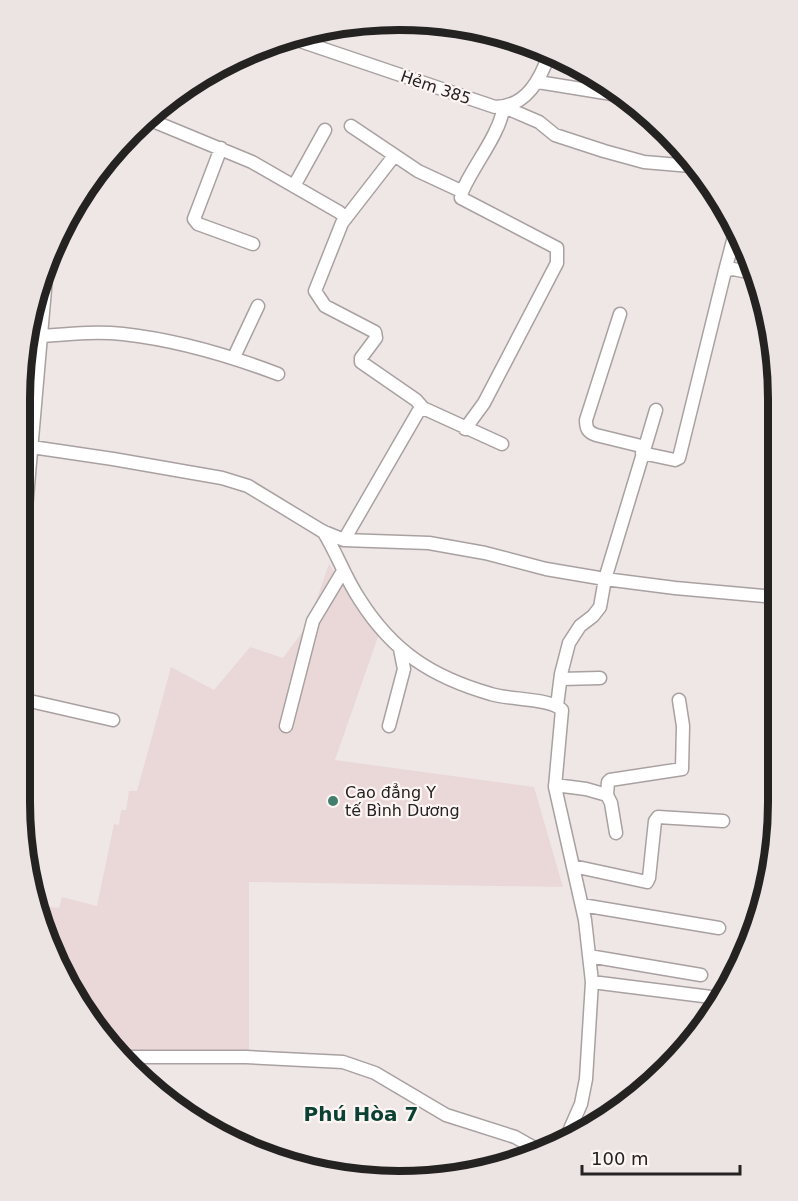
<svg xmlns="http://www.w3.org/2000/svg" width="798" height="1201" font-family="'DejaVu Sans',sans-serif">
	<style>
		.built { fill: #ead8d8 }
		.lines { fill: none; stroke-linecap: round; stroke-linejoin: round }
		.minor-casing { stroke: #a9a1a1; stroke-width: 15 }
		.minor { stroke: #fff; stroke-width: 12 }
		.poi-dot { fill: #417f6c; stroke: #fdf4f4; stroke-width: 2 }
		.labels { text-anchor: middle; stroke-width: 4.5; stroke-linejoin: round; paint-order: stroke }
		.street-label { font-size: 16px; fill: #252222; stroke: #fdf4f4 }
		.poi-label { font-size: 16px; fill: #252222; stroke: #fdf4f4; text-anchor: start }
		.quarter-label { font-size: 20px; font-weight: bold; fill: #0a4133; stroke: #fdf4f4 }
		.rim { fill: none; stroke: #252222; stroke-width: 8 }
	</style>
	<rect width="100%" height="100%" fill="#efe7e6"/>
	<path class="built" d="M329,564l33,51 17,19 -44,126 199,27 29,100 -314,-5v170l-131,-2 -34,-37 -44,-89 -2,-19 21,3 3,-11 35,9 17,-82 5,1 2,-15h5l3,-19h8l34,-124 43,23 36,-43 33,11 25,-34z"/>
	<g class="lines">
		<g class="minor-casing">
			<path id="minor" d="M297,40l198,67c32,0 46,-29 55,-55
				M538,82l74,12
				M148,119l104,43 87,50 7,6
				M351,126l67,45 43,20
				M221,148l-27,71 4,5 55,20
				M394,156l-52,67 -27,68 10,15 50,26 1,6 -15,20v4l55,38 7,8
				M294,186l31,-56
				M725,271l10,-38
				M41,336c27,-2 55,-5 82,-2 54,6 105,21 155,40
				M234,357l24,-51
				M26,366l5,-52
				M465,429l19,-26 73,-140v-15l-96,-50c-1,-11 29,-52 35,-68 4,-7 6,-15 8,-23l35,15 16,13 49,16 40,11 47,4
				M25,446l88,13 109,19 26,8 74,45 22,9 85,3 56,10 61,16 59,10 70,9 100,9
				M645,447l11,-37
				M642,453l33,7 4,-2 46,-187 8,-2 20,4
				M323,531c14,22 22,47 37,69 33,52 72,77 131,94 18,6 59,4 71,16l-7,77 30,133 7,62 -6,97 -5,25 -15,34 -3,2
				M24,532l23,-266
				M344,540l74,-128 5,-4 79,36
				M561,679l39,-1
				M21,699l92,21
				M557,706l4,-32 8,-31 11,-17 13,-10 7,-9 5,-28 40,-132 -49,-12c-8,-3 -10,-6 -10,-15l34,-106
				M286,726l27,-105 30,-50
				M389,726l15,-57 -4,-20
				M555,785l31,4 21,6 4,8 5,30
				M607,795l1,-13 2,-2 72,-11 1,-43 -4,-26
				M573,866l74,16 2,-4 6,-57 3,-4 65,4
				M582,905l137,23
				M589,956l112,19
				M592,982l127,16
				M124,1057h122l97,5 32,11 71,42 69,22 23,13"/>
		</g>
		<use href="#minor" class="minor"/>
	</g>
	<circle class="poi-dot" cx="333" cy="801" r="6"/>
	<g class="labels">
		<g class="street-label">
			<text transform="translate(436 87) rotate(19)" y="6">Hẻm 385</text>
		</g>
		<g class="poi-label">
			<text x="345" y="798">Cao đẳng Y<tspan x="345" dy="18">tế Bình Dương</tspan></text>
		</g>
		<g class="quarter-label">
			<text x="361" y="1121">Phú Hòa 7</text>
		</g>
	</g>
	<path d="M0 0H798V1201H0ZM399 30H399A369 369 0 0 1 768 399V802A369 369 0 0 1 399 1171H399A369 369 0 0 1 30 802V399A369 369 0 0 1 399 30Z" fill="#ece3e3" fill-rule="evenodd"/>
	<path class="rim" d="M399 30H399A369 369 0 0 1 768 399V802A369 369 0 0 1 399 1171H399A369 369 0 0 1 30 802V399A369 369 0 0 1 399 30Z"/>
	<path d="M582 1165v9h158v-9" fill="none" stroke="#252222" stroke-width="3"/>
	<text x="591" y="1165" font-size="18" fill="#252222" stroke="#fdf4f4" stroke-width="4.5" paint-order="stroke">100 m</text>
</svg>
